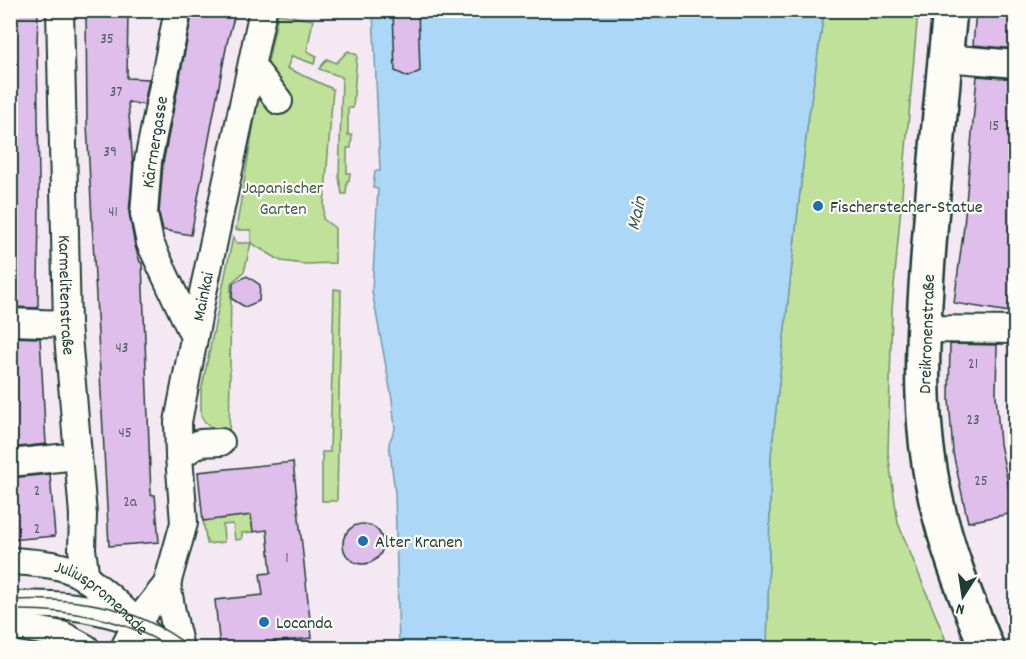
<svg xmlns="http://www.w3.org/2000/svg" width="1026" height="659" font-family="Dekko,sans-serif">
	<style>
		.green { fill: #c0e199; stroke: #708f66; stroke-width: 1.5 }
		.water { fill: #acd7f7; stroke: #7499a9; stroke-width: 1.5 }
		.building { fill: #dfbeeb; stroke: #1f3d34; stroke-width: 1.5 }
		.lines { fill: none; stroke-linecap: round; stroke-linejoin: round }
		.minor-casing { stroke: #1f3d34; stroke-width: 30 }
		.major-casing { stroke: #1f3d34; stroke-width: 38 }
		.minor { stroke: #fdfcf7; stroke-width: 26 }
		.major { stroke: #fdfcf7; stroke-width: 33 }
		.tram { stroke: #1f3d34; stroke-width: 1.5 }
		.poi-dot { fill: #1f6fb2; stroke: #fdfcf7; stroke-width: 2 }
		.labels { text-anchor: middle; stroke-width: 4.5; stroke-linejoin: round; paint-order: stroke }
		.number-label { font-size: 15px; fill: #4f5d62 }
		.street-label { font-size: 18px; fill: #1f3d34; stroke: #fdfcf7 }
		.park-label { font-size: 18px; fill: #3f5e48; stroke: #fdfcf7 }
		.poi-label { font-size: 18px; fill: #1f3d34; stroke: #fdfcf7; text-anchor: start }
		.water-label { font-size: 20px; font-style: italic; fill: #3b5c5b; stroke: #fdfcf7 }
	</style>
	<rect width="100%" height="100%" fill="#f4e9f3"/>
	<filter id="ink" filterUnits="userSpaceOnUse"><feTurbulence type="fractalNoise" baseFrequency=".0167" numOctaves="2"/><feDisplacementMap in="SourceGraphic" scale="12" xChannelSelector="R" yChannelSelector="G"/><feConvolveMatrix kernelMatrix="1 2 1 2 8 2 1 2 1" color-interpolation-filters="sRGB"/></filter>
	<g filter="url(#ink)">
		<path class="green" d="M824,11h94l-26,298 -4,144 10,70 51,125h-182l4,-193 36,-327z
			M278,14l35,6 -6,31 10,5 -3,8 -22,-8 -5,12 46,21 -10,130 12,9v35l-31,1 -23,-3 -30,-18 -7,29 -13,11 -2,170 -9,-2 -5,-20 -11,-10 -3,-5v-24l32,-155 4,6h14v-13h-15l22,-131 3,-4z
			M348,51l9,4 -4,53h-5v27h4l-1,13h-4v25h3l-1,8h-2l-1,13h-4l-3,-16 3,-101 -23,-8 8,-10 9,4z
			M334,289l7,1 -4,211h-15v-49h8z
			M251,515l2,17 -11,1v6l-7,1 -2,-16 -10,1 1,17 -17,2 -4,-23z"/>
		<path class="water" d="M373,11h451l-17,117 -36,327 -4,193h-368l-4,-155 -6,-50 6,-14 -3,-30 -20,-108 6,-102 -5,-1 2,-17h5z"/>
		<path class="building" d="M10,10h28l-1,37 2,134 -1,127 -28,-1z
			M86,10h42l-1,68 22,1 -5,26 -16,-3 5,64 -4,47 6,33 5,16 2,1 9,232h4l4,47 -50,4 -22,-422z
			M193,10h43l-9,33 -36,192 -28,-5 -4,-17 4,-50z
			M393,10h25l2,61 -12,6 -13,-6z
			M976,10h40v39l-43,-4z
			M977,76l39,3v234l-62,-10 10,-77z
			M247,276l13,9 -1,16 -14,6 -13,-8 1,-16z
			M10,337l30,1 6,106 -36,4z
			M950,344l47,1 -1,50 4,49 14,69 -46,9 -15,-69 -4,-54z
			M293,462l19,176 -92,10 -5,-48 48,-5 -3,-21 11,-1 -4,-43 -14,2 -2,-17 -48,6 -5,-49z
			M50,474l5,62 -45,4v-62z
			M343 544a20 20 0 1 1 40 0a20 20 0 1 1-40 0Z"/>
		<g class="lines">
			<g class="minor-casing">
				<g id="minor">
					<path id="s1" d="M60,10l7,314 16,191 -1,34 4,30"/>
					<path d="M178,10l-30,151 -4,53 6,29 44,94"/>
					<path d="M945,58l71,6"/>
					<path d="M252,66l27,35"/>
					<path d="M10,322l57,2"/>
					<path d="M923,329l93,1"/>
					<path d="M179,456l21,-13 21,-1"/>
					<path d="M10,463l68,-7"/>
					<path id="s2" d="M10,561c17,1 35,2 51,6 32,7 77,57 100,81"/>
					<path d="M167,584l5,28 8,36"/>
					<path d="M10,605c45,-2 76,1 118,14"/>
					<path d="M10,625l52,10 24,13"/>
					<path id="s3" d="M124,648l13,-26 30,-38 17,-61 -5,-67 -1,-34 23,-120 62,-292"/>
				</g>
			</g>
			<g class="major-casing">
				<path id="major" d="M950,10c-8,79 -15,157 -21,235 -6,79 -12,158 3,236 11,58 32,113 55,167"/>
			</g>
			<use href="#minor" class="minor"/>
			<use href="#major" class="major"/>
			<path class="tram" d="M10,600c68,-3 127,5 181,48
				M10,610c58,-1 111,7 161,38"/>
		</g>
	</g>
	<g class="poi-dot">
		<circle cx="818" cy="206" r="6"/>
		<circle cx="363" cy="541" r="6"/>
		<circle cx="264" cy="622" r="6"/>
	</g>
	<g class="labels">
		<g class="number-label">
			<text x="107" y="43">35</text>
			<text x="116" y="96">37</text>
			<text x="994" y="130">15</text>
			<text x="110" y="156">39</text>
			<text x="113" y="216">41</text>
			<text x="122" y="352">43</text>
			<text x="973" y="368">21</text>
			<text x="973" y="424">23</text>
			<text x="125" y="437">45</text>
			<text x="981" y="485">25</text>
			<text x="37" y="495">2</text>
			<text x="130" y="506">2a</text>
			<text x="37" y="533">2</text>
			<text x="287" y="562">1</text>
		</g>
		<g class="street-label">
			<text transform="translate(154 142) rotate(-81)" y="6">Kärrnergasse</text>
			<text dy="6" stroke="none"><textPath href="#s1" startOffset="285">Karmelitenstraße</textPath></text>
			<text dy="6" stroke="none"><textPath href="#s3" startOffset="370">Mainkai</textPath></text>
			<text transform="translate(926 334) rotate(-88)" y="6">Dreikronenstraße</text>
			<text dy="6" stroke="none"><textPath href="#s2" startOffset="102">Juliuspromenade</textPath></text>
		</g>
		<g class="park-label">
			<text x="283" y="193">Japanischer<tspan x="283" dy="21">Garten</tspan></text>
		</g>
		<g class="poi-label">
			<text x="830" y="212">Fischerstecher-Statue</text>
			<text x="375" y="547">Alter Kranen</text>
			<text x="276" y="628">Locanda</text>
		</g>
		<g class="water-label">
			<text transform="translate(635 213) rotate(-77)" y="7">Main</text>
		</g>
	</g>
	<rect width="1026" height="659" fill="none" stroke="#fdfcf7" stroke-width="36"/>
	<rect x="18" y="18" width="990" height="623" fill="none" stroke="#1f3d34" stroke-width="2" filter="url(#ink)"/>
	<g transform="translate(963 596) rotate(192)" stroke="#fdfcf7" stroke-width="4.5" paint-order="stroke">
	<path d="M0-4.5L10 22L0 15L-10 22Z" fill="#1f3d34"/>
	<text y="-9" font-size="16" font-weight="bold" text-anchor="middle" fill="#1f3d34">N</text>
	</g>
</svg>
